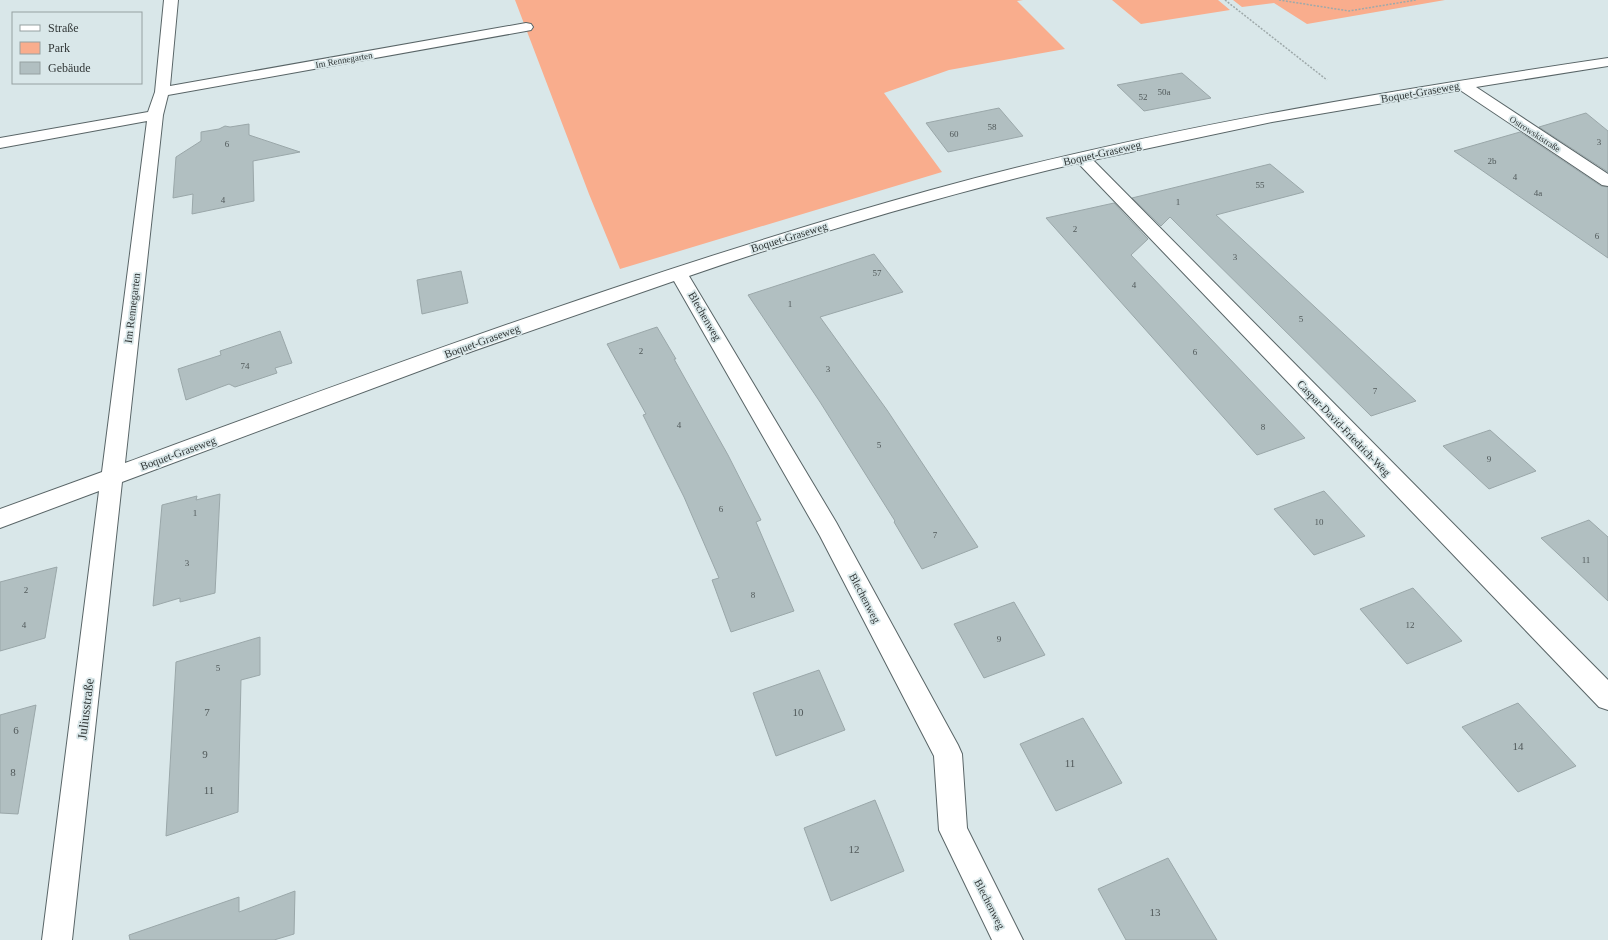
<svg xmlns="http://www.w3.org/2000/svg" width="1608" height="940" font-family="Georgia,serif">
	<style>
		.green { fill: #f9ad8d }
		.building { fill: #b1bfc1; stroke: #9aa7a9 }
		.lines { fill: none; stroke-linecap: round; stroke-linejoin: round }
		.minor-casing { stroke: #596567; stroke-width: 2 }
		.path { stroke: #9ea9aa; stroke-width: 1.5; stroke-dasharray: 2 1.5; stroke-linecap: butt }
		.minor { fill: #fff; fill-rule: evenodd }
		.labels { text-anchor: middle; stroke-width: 3.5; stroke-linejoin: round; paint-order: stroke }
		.far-street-label { font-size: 9px; fill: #313737; stroke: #d9e7e9 }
		.number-label { font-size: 9px; fill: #51595a }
		.street-label { font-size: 11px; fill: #313737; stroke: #d9e7e9 }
		.near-number-label { font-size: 11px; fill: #51595a }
		.near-street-label { font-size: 13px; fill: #313737; stroke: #d9e7e9 }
	</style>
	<rect width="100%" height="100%" fill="#d9e7e9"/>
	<path class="green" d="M515,0h508l-6,1 48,48 -116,21 -65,23 58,79 -322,97 -31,-75z
		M1112,0h106l12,10 -89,14z
		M1233,0h212l-138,24 -33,-21 -32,4z"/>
	<path class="building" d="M1182,73l29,25 -67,13 -27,-26z
		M999,108l24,28 -75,16 -22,-29z
		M1586,113l22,18v41l-69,-45z
		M249,124v11l51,17 -47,9 1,40 -62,13 1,-20 -20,4 3,-41 25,-16v-9l18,-3 6,-3 5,1z
		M1520,132l81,54 7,1v71l-154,-107z
		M1270,164l34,28 -88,23 200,186 -45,15 -201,-199 -9,9 -29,-28z
		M1114,203l34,36 -17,16 174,183 -48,17 -211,-237z
		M874,254l29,38 -83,25 67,93 91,137 -56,22 -28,-47 1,-1 -75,-119 -72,-107z
		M461,271l7,32 -46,11 -5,-34z
		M657,327l19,32h-2l54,96 33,65 -5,2 38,89 -63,21 -19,-52 7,-2 -35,-81 -41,-82 3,-1 -39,-70z
		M280,331l12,32 -17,5 2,5 -42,14 -6,-3 -43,16 -8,-31 43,-14 -1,-4z
		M1490,430l46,41 -47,18 -46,-43z
		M1324,491l41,45 -51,19 -40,-46z
		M220,494l-5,99 -35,9v-4l-27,8 9,-101 35,-9 -1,4z
		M1589,520l19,17v64l-67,-63z
		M57,567l-12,71 -45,13v-69z
		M1413,588l49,53 -55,23 -47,-55z
		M1014,602l31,53 -61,23 -30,-54z
		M260,637v38l-19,5 -3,132 -72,24 10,-174z
		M819,670l26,60 -69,26 -23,-63z
		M1518,703l58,63 -58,26 -56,-65z
		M36,705l-18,109 -18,-1v-98z
		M1083,718l39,65 -66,28 -36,-67z
		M875,800l29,71 -73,30 -27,-73z
		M1168,858l49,82h-91l-28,-51z
		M295,891l-1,43 -20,6h-144l-1,-5 110,-38v15z"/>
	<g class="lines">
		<g class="minor-casing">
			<path id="minor" d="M164,0h14l-8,86 356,-63 5,1 2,3 -2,3 -5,1 -358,64 -5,20 -38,348c266,-98 533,-197 806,-273 222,-61 450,-98 677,-132v8l-132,21 132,87v12l-6,-1 -142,-95 -188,32 -179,38 515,520v30l-9,-3 -521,-544c-131,31 -261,69 -389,113l147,246 122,223 4,9 5,74 56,112h-31l-53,-110 -5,-74 -114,-220 -146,-255 -201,70 -351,131 -50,458h-30l57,-449 -99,37v-19l102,-37 45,-351 -147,27v-10l148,-26 7,-20z"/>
		</g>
		<path class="path" d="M1225,0l102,80
			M1279,0l70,11 67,-11"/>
		<use href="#minor" class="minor"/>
	</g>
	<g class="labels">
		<g class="far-street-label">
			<text transform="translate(344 60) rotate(-10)" y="3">Im Rennegarten</text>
			<text transform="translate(1535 134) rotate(33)" y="3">Ostrowskistraße</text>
		</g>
		<g class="number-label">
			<text x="1164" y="95">50a</text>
			<text x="1143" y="100">52</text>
			<text x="992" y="130">58</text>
			<text x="954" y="137">60</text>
			<text x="1599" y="145">3</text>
			<text x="227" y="147">6</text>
			<text x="1492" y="164">2b</text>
			<text x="1515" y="180">4</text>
			<text x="1260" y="188">55</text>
			<text x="1538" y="196">4a</text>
			<text x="223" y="203">4</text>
			<text x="1178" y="205">1</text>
			<text x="1075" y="232">2</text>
			<text x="1597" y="239">6</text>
			<text x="1235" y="260">3</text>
			<text x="877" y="276">57</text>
			<text x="1134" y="288">4</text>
			<text x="790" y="307">1</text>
			<text x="1301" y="322">5</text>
			<text x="641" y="354">2</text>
			<text x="1195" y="355">6</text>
			<text x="245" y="369">74</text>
			<text x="828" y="372">3</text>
			<text x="1375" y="394">7</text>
			<text x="679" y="428">4</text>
			<text x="1263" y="430">8</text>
			<text x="879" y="448">5</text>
			<text x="1489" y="462">9</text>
			<text x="721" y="512">6</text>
			<text x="195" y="516">1</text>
			<text x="1319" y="525">10</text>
			<text x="935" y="538">7</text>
			<text x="1586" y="563">11</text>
			<text x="187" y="566">3</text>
			<text x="26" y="593">2</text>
			<text x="753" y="598">8</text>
			<text x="24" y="628">4</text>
			<text x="1410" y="628">12</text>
			<text x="999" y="642">9</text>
			<text x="218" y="671">5</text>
		</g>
		<g class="street-label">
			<text transform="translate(1420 92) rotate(-10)" y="4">Boquet-Graseweg</text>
			<text transform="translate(1102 153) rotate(-13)" y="4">Boquet-Graseweg</text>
			<text transform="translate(789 237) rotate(-17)" y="4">Boquet-Graseweg</text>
			<text transform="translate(132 308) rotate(-83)" y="4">Im Rennegarten</text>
			<text transform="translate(705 316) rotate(60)" y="4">Blechenweg</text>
			<text transform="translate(482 341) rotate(-20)" y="4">Boquet-Graseweg</text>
			<text transform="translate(1344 428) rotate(46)" y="4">Caspar-David-Friedrich-Weg</text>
			<text transform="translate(178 453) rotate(-20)" y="4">Boquet-Graseweg</text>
			<text transform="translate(865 598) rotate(62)" y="4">Blechenweg</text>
			<text transform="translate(990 904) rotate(63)" y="4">Blechenweg</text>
		</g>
		<g class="near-number-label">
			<text x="207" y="716">7</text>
			<text x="798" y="716">10</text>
			<text x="16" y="734">6</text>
			<text x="1518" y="750">14</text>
			<text x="205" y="758">9</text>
			<text x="1070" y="767">11</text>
			<text x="13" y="776">8</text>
			<text x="209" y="794">11</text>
			<text x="854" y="853">12</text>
			<text x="1155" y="916">13</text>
		</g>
		<g class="near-street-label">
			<text transform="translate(85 709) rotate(-83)" y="5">Juliusstraße</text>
		</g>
	</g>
	<rect x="12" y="12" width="130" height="72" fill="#d9e7e9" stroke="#96a1a2"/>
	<rect x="20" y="25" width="20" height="6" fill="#ffffff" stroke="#96a1a2"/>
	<text x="48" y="32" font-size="12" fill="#313737">Straße</text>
	<rect x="20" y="42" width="20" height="12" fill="#f9ad8d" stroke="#96a1a2"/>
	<text x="48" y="52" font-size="12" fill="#313737">Park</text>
	<rect x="20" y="62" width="20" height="12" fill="#b1bfc1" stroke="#96a1a2"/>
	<text x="48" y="72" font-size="12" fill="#313737">Gebäude</text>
</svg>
